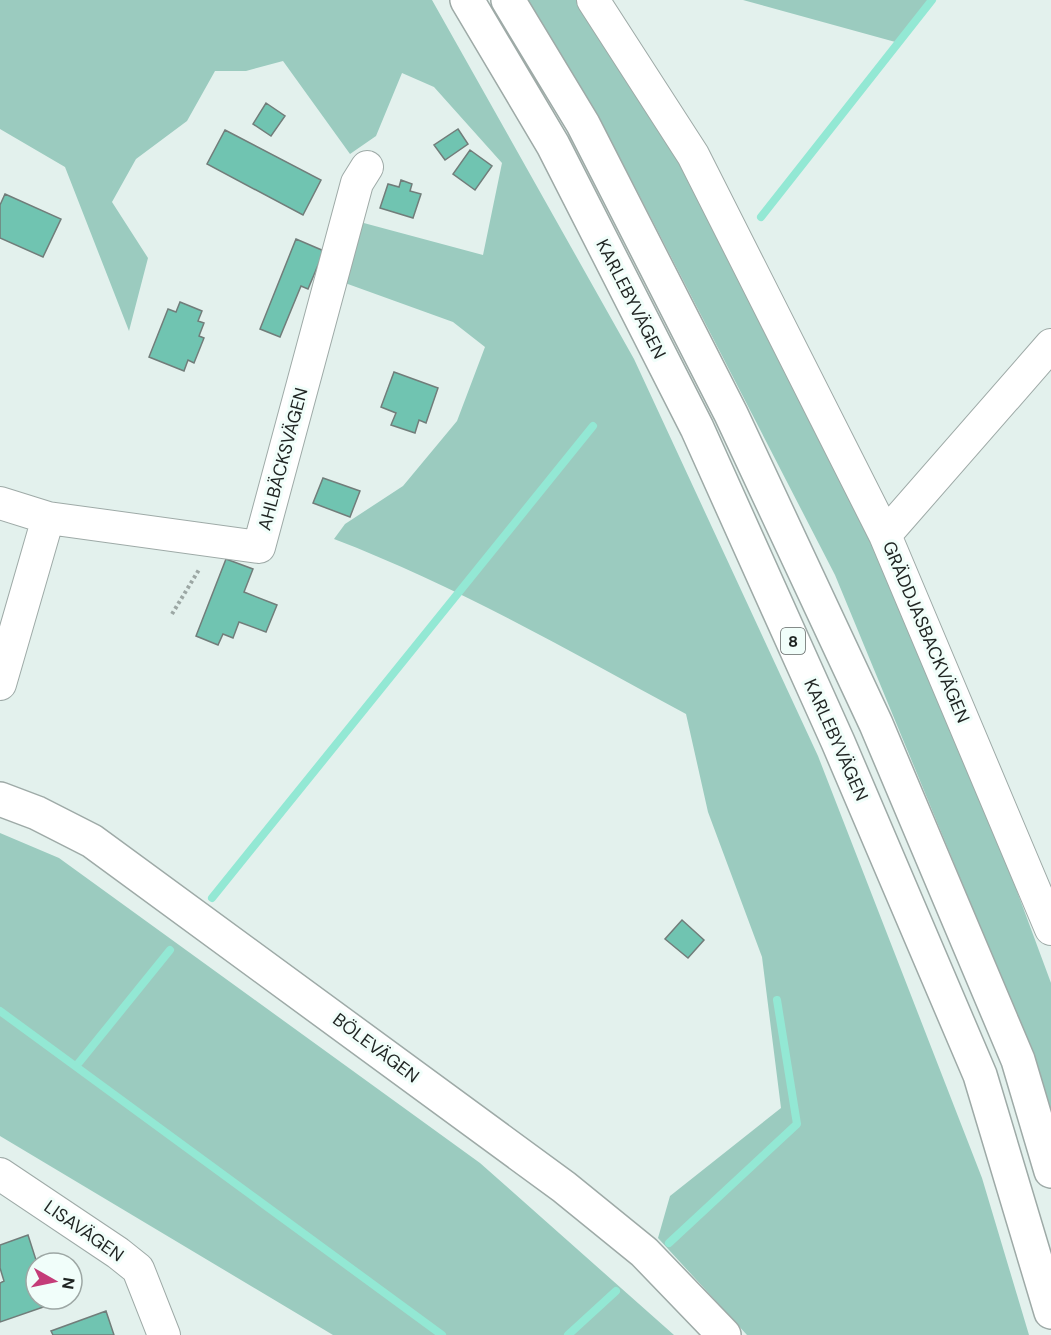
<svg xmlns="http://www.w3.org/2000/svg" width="1051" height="1335" font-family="'DM Sans',sans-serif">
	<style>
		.green { fill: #9bcbbf }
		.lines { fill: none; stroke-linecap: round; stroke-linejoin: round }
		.stream { stroke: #93e8d4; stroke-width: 8 }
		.building { fill: #70c4b1; stroke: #717d7a; stroke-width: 1.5 }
		.minor-casing { stroke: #9eaaa7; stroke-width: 34 }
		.major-casing { stroke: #9eaaa7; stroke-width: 36 }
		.highway-casing { stroke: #9eaaa7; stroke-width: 36 }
		.path { stroke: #9ca7a4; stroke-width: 4; stroke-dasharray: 3 3; stroke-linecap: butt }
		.minor { stroke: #fff; stroke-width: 32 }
		.major { stroke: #fff; stroke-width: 33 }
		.highway { stroke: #fff; stroke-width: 33 }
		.labels { text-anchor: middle; stroke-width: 6; stroke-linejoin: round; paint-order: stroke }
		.shield { fill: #f1fefa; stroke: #5e6563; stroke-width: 1.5 }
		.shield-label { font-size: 16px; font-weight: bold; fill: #1f2422 }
		.street-label { font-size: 18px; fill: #1f2422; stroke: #f1fefa }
	</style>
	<rect width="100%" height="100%" fill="#e3f1ed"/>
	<path class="green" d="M0,0h432l202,359 184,397 164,422 47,157h-282l-89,-97 12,-42 111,-88 -19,-151 -54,-145 -22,-98c-115,-62 -229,-128 -352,-175l11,-15 58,-38 54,-65 28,-74 -32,-25 -108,-39 15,-61 123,33 19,-92 -68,-76 -32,-14 -26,63 -26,18 -67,-93 -37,10h-31l-28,50 -51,38 -24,43 36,56 -19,73 -64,-164 -65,-38z
		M527,0h61l172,302 126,261 118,293 47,127v134l-31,-94 -185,-448 -216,-419z
		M743,0h188l-32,43z
		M0,833l59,25 421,305 194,172h-341l-333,-199z"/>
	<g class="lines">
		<path class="stream" d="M761,217l171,-217
			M212,898l381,-472
			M0,1011l442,324
			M77,1065l93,-115
			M669,1243l128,-119 -20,-124
			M568,1335l48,-44"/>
	</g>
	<path class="building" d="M266,103l19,13 -14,20 -18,-12z
		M458,129l10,15 -23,16 -11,-15z
		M225,130l96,50 -18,35 -96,-51z
		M470,150l22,16 -17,24 -22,-16z
		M401,180l11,4 -2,7 11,3 -8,24 -33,-10 8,-24 11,3z
		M5,194l56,25 -18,38 -43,-19v-33z
		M296,239l28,12 -16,38 -7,-3 -21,51 -20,-8z
		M180,302l22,9 -4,10 6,2 -5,13 5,2 -10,25 -6,-3 -4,11 -35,-14 19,-48 8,3z
		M394,372l44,16 -12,35 -7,-3 -4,13 -24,-8 5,-12 -15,-6z
		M323,478l37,13 -10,26 -37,-14z
		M226,559l27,10 -9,23 33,13 -11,27 -27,-10 -6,16 -10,-4 -5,11 -22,-9z
		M682,920l22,20 -16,18 -23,-19z
		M28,1235l9,28 -1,36h14l2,5 -52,18v-39l4,-2 -4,-13v-23z
		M106,1311l8,24h-61l-2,-4z"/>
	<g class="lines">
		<g class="minor-casing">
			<path id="minor" d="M593,0l100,155 192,380
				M1051,345l-166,190 166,394
				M0,503l48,15 211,29 98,-364 10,-16
				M0,684l48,-166
				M0,1174l118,79 20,16 26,66"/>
		</g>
		<g class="major-casing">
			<path id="major" d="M0,799l37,14 55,28 472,346 80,65 80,83"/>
		</g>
		<g class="highway-casing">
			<path id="highway" d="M467,0l86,145 144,283 141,314 142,333 71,237
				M508,0l75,124 148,290 145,310 142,336 33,111"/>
		</g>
		<path class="path" d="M172,614l28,-46"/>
		<use href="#minor" class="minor"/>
		<use href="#major" class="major"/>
		<use href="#highway" class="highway"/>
	</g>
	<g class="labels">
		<rect class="shield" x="781" y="628" width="24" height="26" rx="4.5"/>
		<g class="shield-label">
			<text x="793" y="647">8</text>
		</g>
		<g class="street-label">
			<text transform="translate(631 299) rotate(63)" y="6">KARLEBYVÄGEN</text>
			<text transform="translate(283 459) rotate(-75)" y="6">AHLBÄCKSVÄGEN</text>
			<text transform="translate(926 632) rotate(67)" y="6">GRÄDDJASBACKVÄGEN</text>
			<text transform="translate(836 740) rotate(66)" y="6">KARLEBYVÄGEN</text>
			<text transform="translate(376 1048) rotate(37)" y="6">BÖLEVÄGEN</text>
			<text transform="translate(84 1231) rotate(35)" y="6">LISAVÄGEN</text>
		</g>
	</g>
	<g transform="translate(54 1281) rotate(99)"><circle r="28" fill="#f1fefa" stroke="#9da7a4" stroke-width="1.5"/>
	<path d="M0-4.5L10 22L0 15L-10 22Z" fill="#c43c78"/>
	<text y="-9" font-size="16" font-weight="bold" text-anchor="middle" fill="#1f2422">N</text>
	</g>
</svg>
